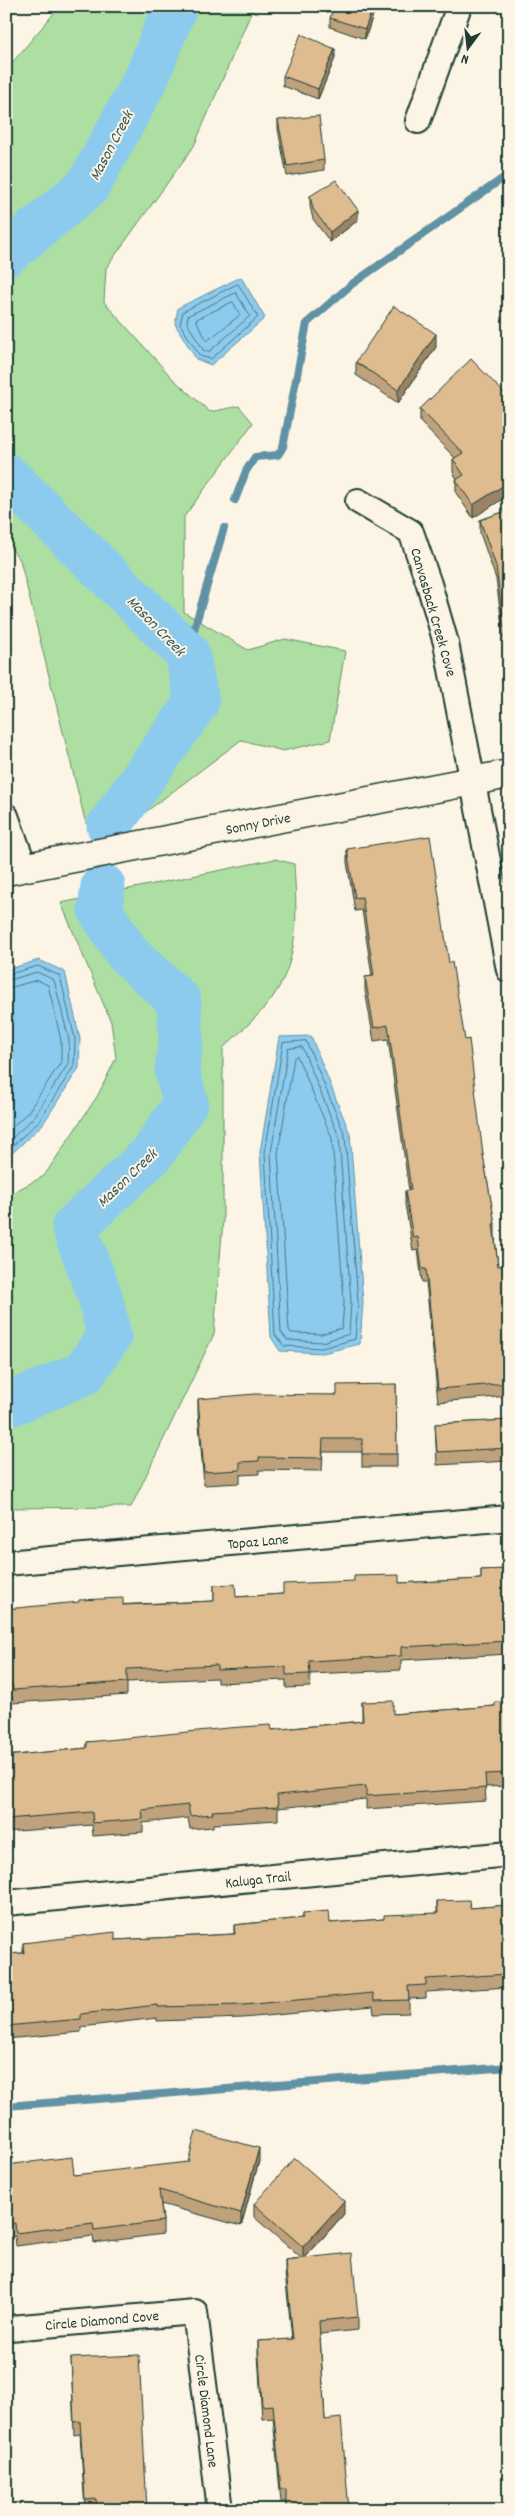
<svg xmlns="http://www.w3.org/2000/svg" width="515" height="2516" font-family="Dekko,sans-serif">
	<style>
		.green { fill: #acdfa1; stroke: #668e6a }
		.water { fill: #8dcbee; stroke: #6192a4 }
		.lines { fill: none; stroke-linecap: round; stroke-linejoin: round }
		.shore { stroke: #4b767e; stroke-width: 1 }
		.stream { stroke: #6192a4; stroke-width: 8 }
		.river { stroke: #8dcbee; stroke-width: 45 }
		.street-casing { stroke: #1f3d34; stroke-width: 28 }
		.secondary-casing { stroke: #1f3d34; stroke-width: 31 }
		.street { stroke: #fcf5e5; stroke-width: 24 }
		.secondary { stroke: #fcf5e5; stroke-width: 28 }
		.wall { fill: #bfa27c; stroke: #1f3d34 }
		.shaded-wall { fill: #9b8465; stroke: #1f3d34 }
		.building { fill: #debc90; stroke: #1f3d34 }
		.labels { text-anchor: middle; stroke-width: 4; stroke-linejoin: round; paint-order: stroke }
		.street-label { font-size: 15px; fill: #1f3d34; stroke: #fcf5e5 }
		.water-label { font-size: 16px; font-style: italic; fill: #355959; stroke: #fcf5e5 }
	</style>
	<rect width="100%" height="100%" fill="#fcf5e5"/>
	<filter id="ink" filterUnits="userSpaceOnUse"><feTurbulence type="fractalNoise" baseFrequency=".02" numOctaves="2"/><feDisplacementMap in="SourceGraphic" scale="10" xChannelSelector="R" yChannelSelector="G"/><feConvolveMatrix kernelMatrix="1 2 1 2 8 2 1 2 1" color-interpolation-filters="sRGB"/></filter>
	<g filter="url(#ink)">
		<path class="green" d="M60,6h194l-60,140 -88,122 -2,34 69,77 37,33 29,-6 14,17 -69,94v95l64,38 37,-11 60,12 -15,89 -47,11 -42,-11 -98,74 -57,10 -66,-264 -14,-18v-472z
			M275,859l19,5c3,51 7,102 -29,143 -13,15 -28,28 -42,41v172l-9,114 -83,173 -125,1v-312l38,-20 54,-81 18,-37 -5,-36 -50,-119z"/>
		<path class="water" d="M241,277l24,41 -54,47 -15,-6 -21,-35 3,-16z
			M39,960l26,12 15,67 -1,29 -36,56 -37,35v-189z
			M311,1036l39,98 13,168 -3,42 -37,9 -43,-2 -9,-14 -11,-185 19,-115z"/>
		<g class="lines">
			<path class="shore" d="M238,284l20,33 -47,42 -11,-3 -20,-32 3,-12z
				M236,293l14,23 -40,35h-6l-17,-28 1,-7z
				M233,302l7,13 -33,26 -11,-21z
				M6,975l32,-9 22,10 15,63 -1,27 -35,55 -33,31
				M6,981l31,-9 17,8 15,60 -1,24 -34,53 -28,27
				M6,989l31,-9 11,5 13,55v22l-33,50 -22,21
				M306,1041l39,94 13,167 -3,37 -33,9 -38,-2 -9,-11 -10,-182 18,-110z
				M302,1047l37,90 12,165 -2,32 -27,8 -35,-2 -6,-8 -10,-179 17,-104z
				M297,1056l35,82 12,164 -2,26 -21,6 -30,-1 -2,-3 -11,-177 16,-95z"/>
			<path class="stream" d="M235,500l11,-29 9,-14 23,-2 5,-8 24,-124 45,-39 157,-110
				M187,653l37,-125
				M6,2106l503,-39"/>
			<path class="river" d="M6,254l82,-68 59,-109 28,-71
				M6,475l181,178 10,49 -88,124
				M6,1403h7l71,-30 25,-37 -9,-40 -26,-69 78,-73 34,-52 -9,-29 4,-35 -2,-37 -52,-48 -27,-43 3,-24"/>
			<g class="street-casing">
				<path id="street" d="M418,121l41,-115
					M358,501l53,31 18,52 17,59 63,327
					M6,816l18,50
					M6,1563l503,-45
					M6,1903l503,-49
					M10,2328l185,-16 25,198"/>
			</g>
			<g class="secondary-casing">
				<path id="secondary" d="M6,871l503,-97"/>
			</g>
			<use href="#street" class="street"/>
			<use href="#secondary" class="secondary"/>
		</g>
		<path class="wall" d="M376,6l-11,33 -35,-12v-9z
			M335,58l-17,41 -35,-13v-10z
			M509,66v18l-3,-1v-9z
			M278,120l46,40v10l-37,6 -9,-47z
			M310,196l48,24 -28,22 -17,-23 -3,-13z
			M436,347l-38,56 -42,-28v-13z
			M506,395l-33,123 -17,-25v-13l1,-1 -4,-7v-13l2,-1 -35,-36v-13z
			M509,510v130h-5l-8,-61 -16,-46v-13z
			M347,849l102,114 46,261v13l3,29 11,-1v45h-2l2,20v66l-71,6 -12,-120h-4l-4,-32 -5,1 -8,-47v-13h4l-21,-152 -14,2 -9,-51v-13l7,-1 -10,-66 -7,1 -8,-49z
			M396,1384l1,83h-35v-15h-39l-1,19 -63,-1v4l-19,1v8l-36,2 -6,-73v-13l139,-4z
			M509,1420v41l-72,4 -2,-41z
			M509,1569v85l-108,6v10l-91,4v13l-24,1v-8l-69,3v-5l-90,4v13l-114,8 -1,-6h-6v-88l208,-8v-16l22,12 47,-3 116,-11 82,-4v-9z
			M362,1702l31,12 102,-8 14,-4v84l-24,1 1,14 -120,8v-10l-88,9v12l-65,4v3l-23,2 -2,-11 -45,5v9l-50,4 -1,-11 -86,7v-76l81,-8v-6l185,-12 90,-9z
			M437,1901l33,7 39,-3v82l-83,5v6l-17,1v14l-35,1 -1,-8 -130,12 -86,3v-3l-76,9v5l-75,7v-85l17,-1v-10l92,-3 119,-6v-9l69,-7v-5l27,10 54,-4 53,-6z
			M259,2161l-18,65 -80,-22 2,17v13l-69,9 -1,-7 -77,10 -1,-10 -9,1v-72l68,10z
			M254,2204l90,10 -39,44 53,59v13l-38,4 5,86 24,90h-63v-8h-5l-8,-84 -11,1 -4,-65v-13l34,-2 -7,-66v-13l16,-2 -47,-41z
			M71,2358l76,152h-62l-5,-76 -6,1z"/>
		<path class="shaded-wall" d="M6,6h6l-6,7z
			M373,6h3l-11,33v-10z
			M335,49v9l-17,41v-10z
			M358,210v10l-28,22v-10z
			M436,334v13l-38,56v-13z
			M509,482v13l-36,23v-13z
			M259,2148v13l-18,65v-13z
			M344,2201v13l-41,46v-13z"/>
		<path class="building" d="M334,6h39l-8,23 -35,-11z
			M301,34l34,15 -17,40 -35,-13z
			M509,66v9l-3,-1z
			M319,116l5,44 -37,6 -9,-46z
			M336,180l22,30 -28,22 -17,-23 -3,-13z
			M394,306l42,28 -38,56 -42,-28z
			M471,359l35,36 -3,3 6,9v75l-36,23 -17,-25 8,-5 -11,-16 10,-6 -43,-44z
			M509,510v117h-5l-8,-61 -16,-46z
			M430,836l19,127 3,-1 13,78 4,-1 14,116 12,69h-2l5,42 11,-1v32l-3,1 3,32v53l-71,6 -12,-120h-4l-4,-32 -5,1 -8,-47 6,-1 -23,-165 -14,3 -9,-51 9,-1 -12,-79 -7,1 -8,-49z
			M396,1384l1,70h-35v-15h-39l-1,19 -63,-1v4l-19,1v8l-36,2 -6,-73 57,-5 82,1v-10z
			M509,1420v28l-72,4 -2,-28z
			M509,1569v72l-108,6v9l-92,5 1,13 -24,1v-8l-69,3v-5l-90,4v13l-114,8 -1,-6h-6v-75l73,-7v-2l44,-2v7l91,-4v-16l21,-1 1,13 47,-3v-10l71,-3v-5l45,-1v8l82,-4v-9z
			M393,1701v13l102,-8v-4h14v71l-24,1 1,14 -120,8v-10l-89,9 1,12 -66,4 1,3 -23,2 -2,-11 -46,5 1,9 -50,4 -1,-11 -86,7v-63l81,-8v-6l141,-14 43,-3 1,5 91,-9 -1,-19z
			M469,1900l1,8 39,-3v69l-83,5v6l-18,1 1,14 -35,1 -1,-8 -130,12 -86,2v-2l-76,9v5l-75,7v-72l18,-1 -1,-10 92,-11v8l120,-6 -1,-9 69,-7v-5l26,-2 1,12 54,-4v-4l54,-2 -1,-12z
			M196,2131l63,17 -18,65 -82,-23 4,31 -69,9 -1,-7 -77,10 -1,-10 -9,1v-59l66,-8 2,18 114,-13z
			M295,2158l49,43 -41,46 -49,-43z
			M352,2253l6,64 -39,4 6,99 16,-2 8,92h-63v-21h-5l-8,-84 -11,1 -4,-65 35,-2 -8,-79z
			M139,2355l8,155h-50l-1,-11 -11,1 -5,-79 -6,1 -3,-64z"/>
	</g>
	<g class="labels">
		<g class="street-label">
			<text transform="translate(434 612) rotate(74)" y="5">Canvasback Creek Cove</text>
			<text transform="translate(258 823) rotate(-11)" y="5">Sonny Drive</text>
			<text transform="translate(258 1541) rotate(-5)" y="5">Topaz Lane</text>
			<text transform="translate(258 1879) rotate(-6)" y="5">Kaluga Trail</text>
			<text transform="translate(102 2320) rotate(-5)" y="5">Circle Diamond Cove</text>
			<text transform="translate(207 2411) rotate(83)" y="5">Circle Diamond Lane</text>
		</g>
		<g class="water-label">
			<text transform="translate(110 145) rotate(-62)" y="6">Mason Creek</text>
			<text transform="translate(157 625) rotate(46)" y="6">Mason Creek</text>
			<text transform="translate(126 1177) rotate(-44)" y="6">Mason Creek</text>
		</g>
	</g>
	<rect width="515" height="2516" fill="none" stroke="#fcf5e5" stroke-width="25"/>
	<rect x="12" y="12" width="490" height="2491" fill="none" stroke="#1f3d34" stroke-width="2" filter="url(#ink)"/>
	<g transform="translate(468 48) rotate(195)" stroke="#fcf5e5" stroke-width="4" paint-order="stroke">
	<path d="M0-4L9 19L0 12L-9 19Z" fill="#1f3d34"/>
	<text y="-8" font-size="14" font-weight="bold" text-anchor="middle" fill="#1f3d34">N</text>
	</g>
</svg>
